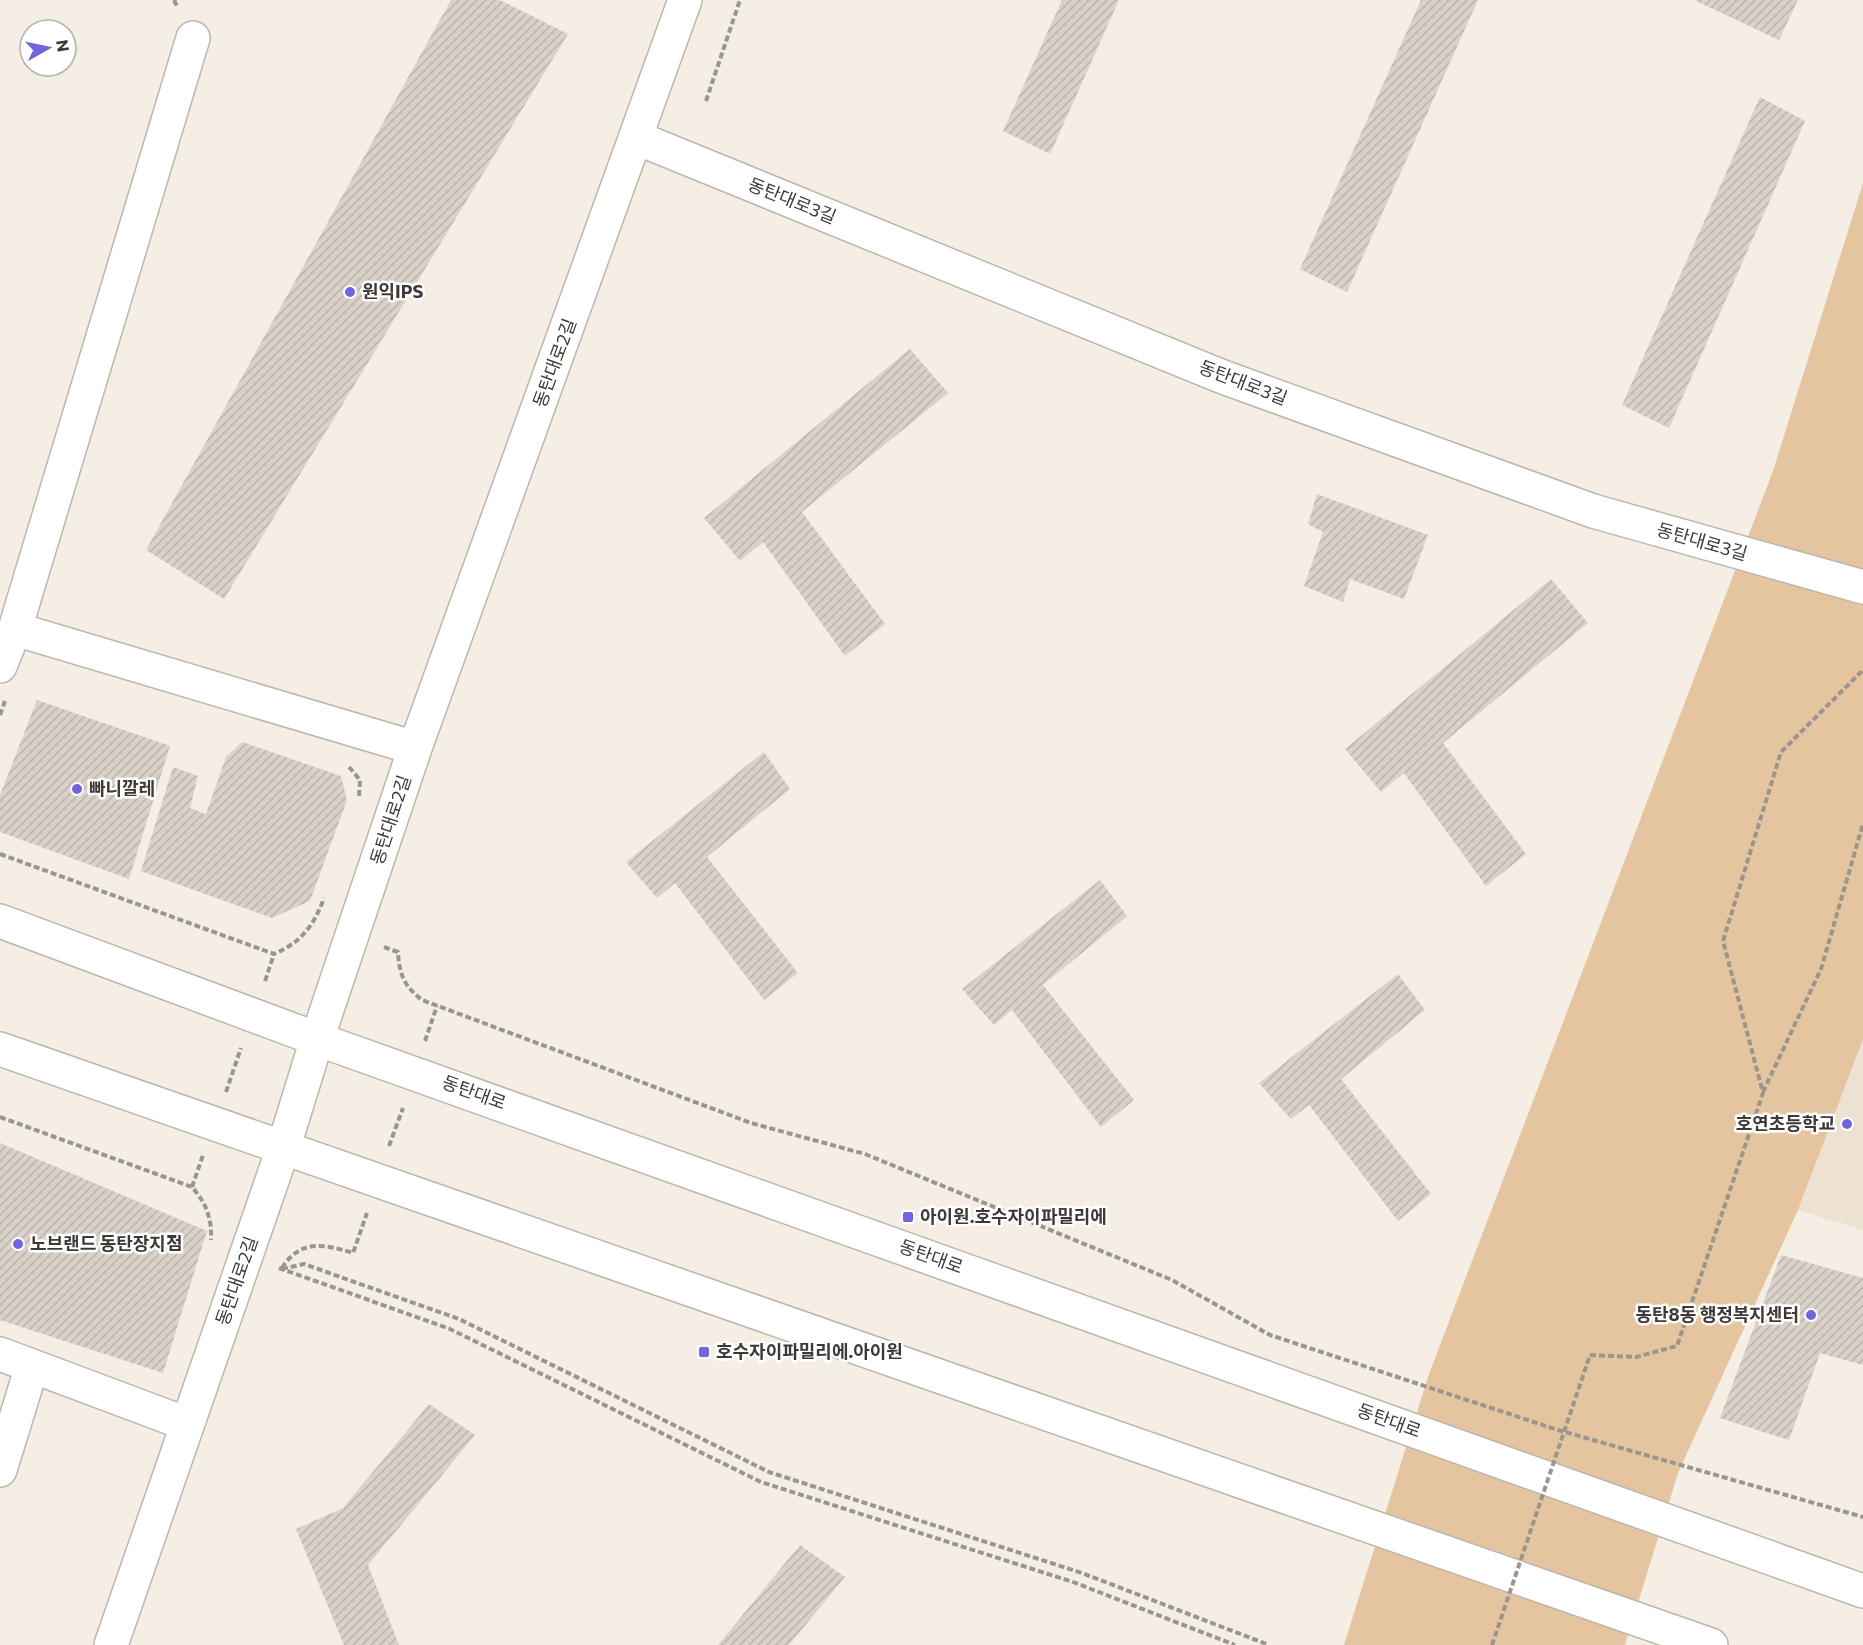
<svg xmlns="http://www.w3.org/2000/svg" width="1863" height="1645" font-family="Commissioner,'Noto Sans KR',sans-serif">
	<style>
		.built { fill: #ede1d2 }
		.green { fill: #e5c59f }
		.building { fill: url(#building-hatch) }
		.lines { fill: none; stroke-linecap: round; stroke-linejoin: round }
		.minor-casing { stroke: #bdb6ad; stroke-width: 36 }
		.secondary-casing { stroke: #bdb6ad; stroke-width: 36 }
		.path { stroke: #9a958f; stroke-width: 4; stroke-dasharray: 6 3; stroke-linecap: butt }
		.minor { stroke: #fff; stroke-width: 33 }
		.secondary { stroke: #fff; stroke-width: 33 }
		.path-bridge { stroke: #9a958f; stroke-width: 4; stroke-dasharray: 6 3; stroke-linecap: butt }
		.poi-dot { fill: #6f65e0; stroke: #fff; stroke-width: 2 }
		.labels { text-anchor: middle; stroke-width: 5; stroke-linejoin: round; paint-order: stroke }
		.street-label { font-size: 18px; fill: #3c3936; stroke: #fff }
		.poi-label { font-size: 18px; font-weight: bold; fill: #3c3936; stroke: #fff; text-anchor: start }
	</style>
	<defs>
		<pattern id="building-hatch" width="6" height="6" patternUnits="userSpaceOnUse" patternTransform="scale(1.5)"><rect width="6" height="6" fill="#d9d2c9"/><path d="M-1 1l2-2M0 6l6-6M5 7l2-2" fill="none" stroke="#bbb5ad"/></pattern>
	</defs>
	<rect width="100%" height="100%" fill="#f5eee5"/>
	<path class="built" d="M1863,1039v191l-65,-20z"/>
	<path class="green" d="M1863,183v856l-65,171 -120,263 -53,172h-281l85,-271 344,-903z"/>
	<path class="building" d="M451,0h49l68,34 -344,565 -78,-49z
		M1062,0h57l-69,154 -47,-23z
		M1421,0h57l-131,292 -47,-23z
		M1694,0h104l-19,40z
		M1760,97l45,24 -136,307 -47,-23z
		M910,349l38,44 -146,119 83,112 -40,32 -82,-114 -23,19 -36,-43z
		M1317,494l111,41 -24,64 -54,-20 -7,23 -39,-16 19,-54 -15,-8z
		M1551,579l37,44 -145,120 83,111 -40,32 -82,-113 -23,19 -36,-43z
		M37,700l133,46 -41,133 -129,-47v-37z
		M242,742l99,34 6,24 -37,101 -38,17 -131,-47 32,-104 25,9 -8,32 16,6 20,-57z
		M764,752l26,37 -83,68 91,116 -34,27 -89,-117 -18,15 -31,-36z
		M1100,880l27,36 -84,69 91,115 -33,27 -89,-117 -18,15 -32,-36z
		M1398,974l27,36 -84,69 90,115 -33,27 -89,-116 -18,14 -32,-36z
		M0,1143l207,88 -44,142 -163,-53z
		M1781,1255l82,23v87l-43,-12 -31,87 -69,-22z
		M429,1404l46,31 -107,130 31,80h-55l-48,-116 47,-21z
		M800,1545l45,32 -56,68h-71z"/>
	<g class="lines">
		<g class="minor-casing">
			<path id="minor" d="M637,138l586,239 370,134 270,76
				M15,629l400,119
				M0,666l15,-37 178,-591
				M0,1354l187,70
				M0,1470l32,-104
				M111,1645l173,-499 33,-107 98,-291 270,-748"/>
		</g>
		<g class="secondary-casing">
			<path id="secondary" d="M0,921l317,118 1546,552
				M0,1049l1711,596"/>
		</g>
		<path class="path" d="M174,0l4,8
			M706,101l34,-101
			M0,715l5,-14
			M349,767l11,13 -1,17
			M0,854l274,100c28,-12 40,-29 50,-56
			M384,947l14,5c1,22 6,34 24,48l329,123 114,31 307,126 98,55 288,95 305,87
			M265,981l9,-27
			M425,1041l12,-35
			M226,1092l15,-44
			M1763,1092l58,-123 42,-145
			M0,1117l192,70c14,16 20,31 19,53
			M389,1146l14,-38
			M192,1187l11,-32
			M279,1268l171,61 311,153 312,100 162,63
			M282,1268c18,-29 42,-24 71,-15l14,-40
			M282,1269l22,-5 155,55 310,153 313,101 187,72
			M1590,1355l46,2 41,-11 86,-253 -40,-152 58,-189 82,-82"/>
		<use href="#minor" class="minor"/>
		<use href="#secondary" class="secondary"/>
		<path class="path-bridge" d="M1492,1645l98,-290"/>
	</g>
	<g class="poi-dot">
		<circle cx="350" cy="292" r="6"/>
		<circle cx="77" cy="789" r="6"/>
		<circle cx="1847" cy="1124" r="6"/>
		<rect x="902" y="1211" width="12" height="12" rx="3"/>
		<circle cx="18" cy="1244" r="6"/>
		<circle cx="1811" cy="1315" r="6"/>
		<rect x="698" y="1346" width="12" height="12" rx="3"/>
	</g>
	<g class="labels">
		<g class="street-label">
			<text transform="translate(792 201) rotate(22)" y="6">동탄대로3길</text>
			<text transform="translate(555 363) rotate(-70)" y="6">동탄대로2길</text>
			<text transform="translate(1243 383) rotate(21)" y="6">동탄대로3길</text>
			<text transform="translate(1702 542) rotate(16)" y="6">동탄대로3길</text>
			<text transform="translate(391 820) rotate(-72)" y="6">동탄대로2길</text>
			<text transform="translate(474 1093) rotate(20)" y="6">동탄대로</text>
			<text transform="translate(931 1257) rotate(20)" y="6">동탄대로</text>
			<text transform="translate(237 1281) rotate(-71)" y="6">동탄대로2길</text>
			<text transform="translate(1389 1421) rotate(20)" y="6">동탄대로</text>
		</g>
		<g class="poi-label">
			<text x="362" y="298">원익IPS</text>
			<text x="89" y="795">빠니깔레</text>
			<text x="1835" y="1130" text-anchor="end">호연초등학교</text>
			<text x="920" y="1223">아이원.호수자이파밀리에</text>
			<text x="30" y="1250">노브랜드 동탄장지점</text>
			<text x="1799" y="1321" text-anchor="end">동탄8동 행정복지센터</text>
			<text x="716" y="1358">호수자이파밀리에.아이원</text>
		</g>
	</g>
	<g transform="translate(48 48) rotate(81)"><circle r="28" fill="#ffffff" stroke="#b1b0af" stroke-width="1.5"/>
	<path d="M0-4.5L10 22L0 15L-10 22Z" fill="#6f65e0"/>
	<text y="-9" font-size="16" font-weight="bold" text-anchor="middle" fill="#3c3936">N</text>
	</g>
</svg>
